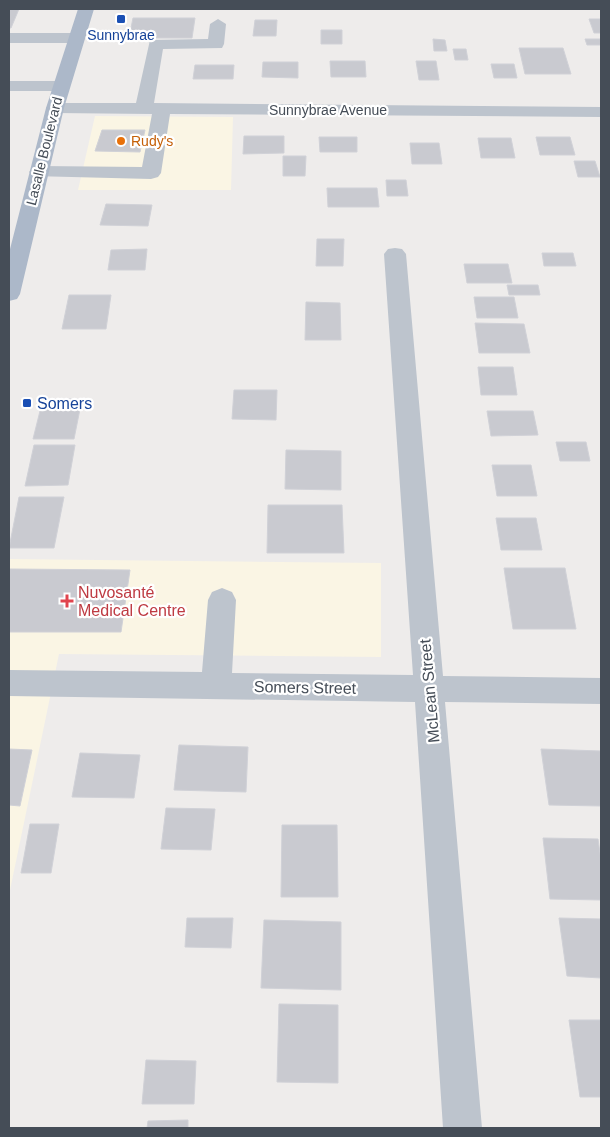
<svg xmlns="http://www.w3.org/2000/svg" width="610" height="1137" font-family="Arial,sans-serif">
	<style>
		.commercial { fill: #faf5e4 }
		.building { fill: #c9cad0; stroke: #d0d1d7 }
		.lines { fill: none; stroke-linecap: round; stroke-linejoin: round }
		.minor { fill: #bdc4cd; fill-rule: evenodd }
		.major { fill: #acb8c9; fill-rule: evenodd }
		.transit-dot { fill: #1a4fb4; stroke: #fff; stroke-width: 2 }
		.food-dot { fill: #e8710a; stroke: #fff; stroke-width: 2 }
		.health-dot { fill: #e0444e; stroke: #fff; stroke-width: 2 }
		.labels { text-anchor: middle; stroke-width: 4.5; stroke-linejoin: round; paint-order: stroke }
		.far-transit-label { font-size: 14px; fill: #164399; stroke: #fff }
		.far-street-label { font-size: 14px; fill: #454d57; stroke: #fff }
		.far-food-label { font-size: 14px; fill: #c56008; stroke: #fff; text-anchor: start }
		.transit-label { font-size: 16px; fill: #164399; stroke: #fff; text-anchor: start }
		.health-label { font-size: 16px; fill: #be3a42; stroke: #fff; text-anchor: start }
		.street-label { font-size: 16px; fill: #454d57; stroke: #fff }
	</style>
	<rect width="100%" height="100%" fill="#eeeceb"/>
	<path class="commercial" d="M95,116l138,1 -2,73h-153z
		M9,559l372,4v94l-322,-3 -50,241z"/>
	<path class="building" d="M9,9h10l-8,19h-2z
		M133,18h62l-3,20h-63z
		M589,19h12v14h-7z
		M255,20h22l-1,16h-23z
		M321,30h21v14h-21z
		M433,39l12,1 2,11h-13z
		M585,39h16v6h-14z
		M519,48h44l8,26h-46z
		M453,49h13l2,11h-13z
		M330,61h35l1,16h-35z
		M416,61h20l3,19h-20z
		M263,62h35v16l-36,-1z
		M491,64h23l3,14h-23z
		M195,65h39l-1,14h-40z
		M102,130h43l-5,22 -45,-1z
		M244,136h40v17l-41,1z
		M319,137h38v15h-37z
		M536,137h34l5,18h-35z
		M478,138h33l4,20h-34z
		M410,143h29l3,21h-30z
		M283,156h23l-1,20h-22z
		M574,161h21l5,16h-22z
		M386,180h20l2,16h-21z
		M327,188h50l2,19h-51z
		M106,204l46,1 -4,21 -48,-1z
		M317,239h27l-1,27h-27z
		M147,249l-2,21h-37l3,-20z
		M542,253h31l3,13h-32z
		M464,264h44l4,19h-45z
		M507,285h31l2,10h-31z
		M69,295h42l-5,34h-44z
		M474,297h40l4,21h-41z
		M306,302l34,1 1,37h-36z
		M475,323l49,1 6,29h-51z
		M478,367h35l4,28h-36z
		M234,390h43l-1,30 -44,-1z
		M43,399h39l-8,40h-41z
		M487,411h46l5,24 -47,1z
		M556,442h30l4,19h-30z
		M34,445h41l-7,40 -43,1z
		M286,450l55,1v39l-56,-1z
		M492,465h39l6,31h-40z
		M19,497h45l-10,51h-45z
		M268,505h74l2,48h-77z
		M496,518h40l6,32h-41z
		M504,568h61l11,61h-63z
		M9,569l121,1 -9,62h-112z
		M179,745l69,2 -2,45 -72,-2z
		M9,749l23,1 -12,56 -11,-1z
		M541,749l60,2v55l-52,-1z
		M80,753l60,2 -6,43 -62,-1z
		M166,808l49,1 -4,41 -50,-1z
		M30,824h29l-8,49h-30z
		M282,825h55l1,72h-57z
		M543,838l55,1 3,21v40l-51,-1z
		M187,918h46l-2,30 -46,-1z
		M559,918l42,1v59l-34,-2z
		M264,920l77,2v68l-80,-2z
		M279,1004l59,1v78l-61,-1z
		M569,1020h32v77h-21z
		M146,1060l50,1 -2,43h-52z
		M188,1120v8h-41l1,-7z"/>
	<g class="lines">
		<path class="minor" d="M218,19l8,5 -2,20 -2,4 -59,1 -9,54 447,4v10l-431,-3 -9,59 -3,4 -7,2 -119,-3 -3,-4 3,-4 7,-2 103,1 10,-53 -97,-1 -6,-1 -3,-4 3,-4 6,-1h81l14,-63 58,-1 2,-15z
			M9,33h68l6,1 2,4 -2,4 -6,1h-68z
			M9,81h52l6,1 3,4 -3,4 -6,1h-52z
			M395,248l7,1 4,5 37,422 158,2v26l-156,-2 37,426h-39l-28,-426 -406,-6v-26l193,2 6,-72 4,-8 10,-4 10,4 4,8 -4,73 181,2 -29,-421 4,-5z"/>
		<path class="major" d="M78,9h16l-30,99 -44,186 -3,5 -8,2v-48l37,-145z"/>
	</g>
	<g class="transit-dot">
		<rect x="116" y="14" width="10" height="10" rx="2.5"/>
		<rect x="22" y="398" width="10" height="10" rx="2.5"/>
	</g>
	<circle class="food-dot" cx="121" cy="141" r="5"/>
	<path class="health-dot" d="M64.5 593.5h5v5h5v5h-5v5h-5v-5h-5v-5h5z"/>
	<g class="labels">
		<g class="far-transit-label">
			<text x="121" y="40">Sunnybrae</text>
		</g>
		<g class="far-street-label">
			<text x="328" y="115">Sunnybrae Avenue</text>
			<text transform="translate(44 151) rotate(-76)" y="5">Lasalle Boulevard</text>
		</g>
		<g class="far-food-label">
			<text x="131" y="146">Rudy's</text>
		</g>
		<g class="transit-label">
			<text x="37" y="409">Somers</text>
		</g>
		<g class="health-label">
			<text x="78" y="598">Nuvosanté<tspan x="78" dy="18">Medical Centre</tspan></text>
		</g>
		<g class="street-label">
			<text transform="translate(305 687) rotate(1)" y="6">Somers Street</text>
			<text transform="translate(429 691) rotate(-95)" y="6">McLean Street</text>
		</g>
	</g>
	<rect width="610" height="1137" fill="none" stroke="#454d57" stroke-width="20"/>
</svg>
